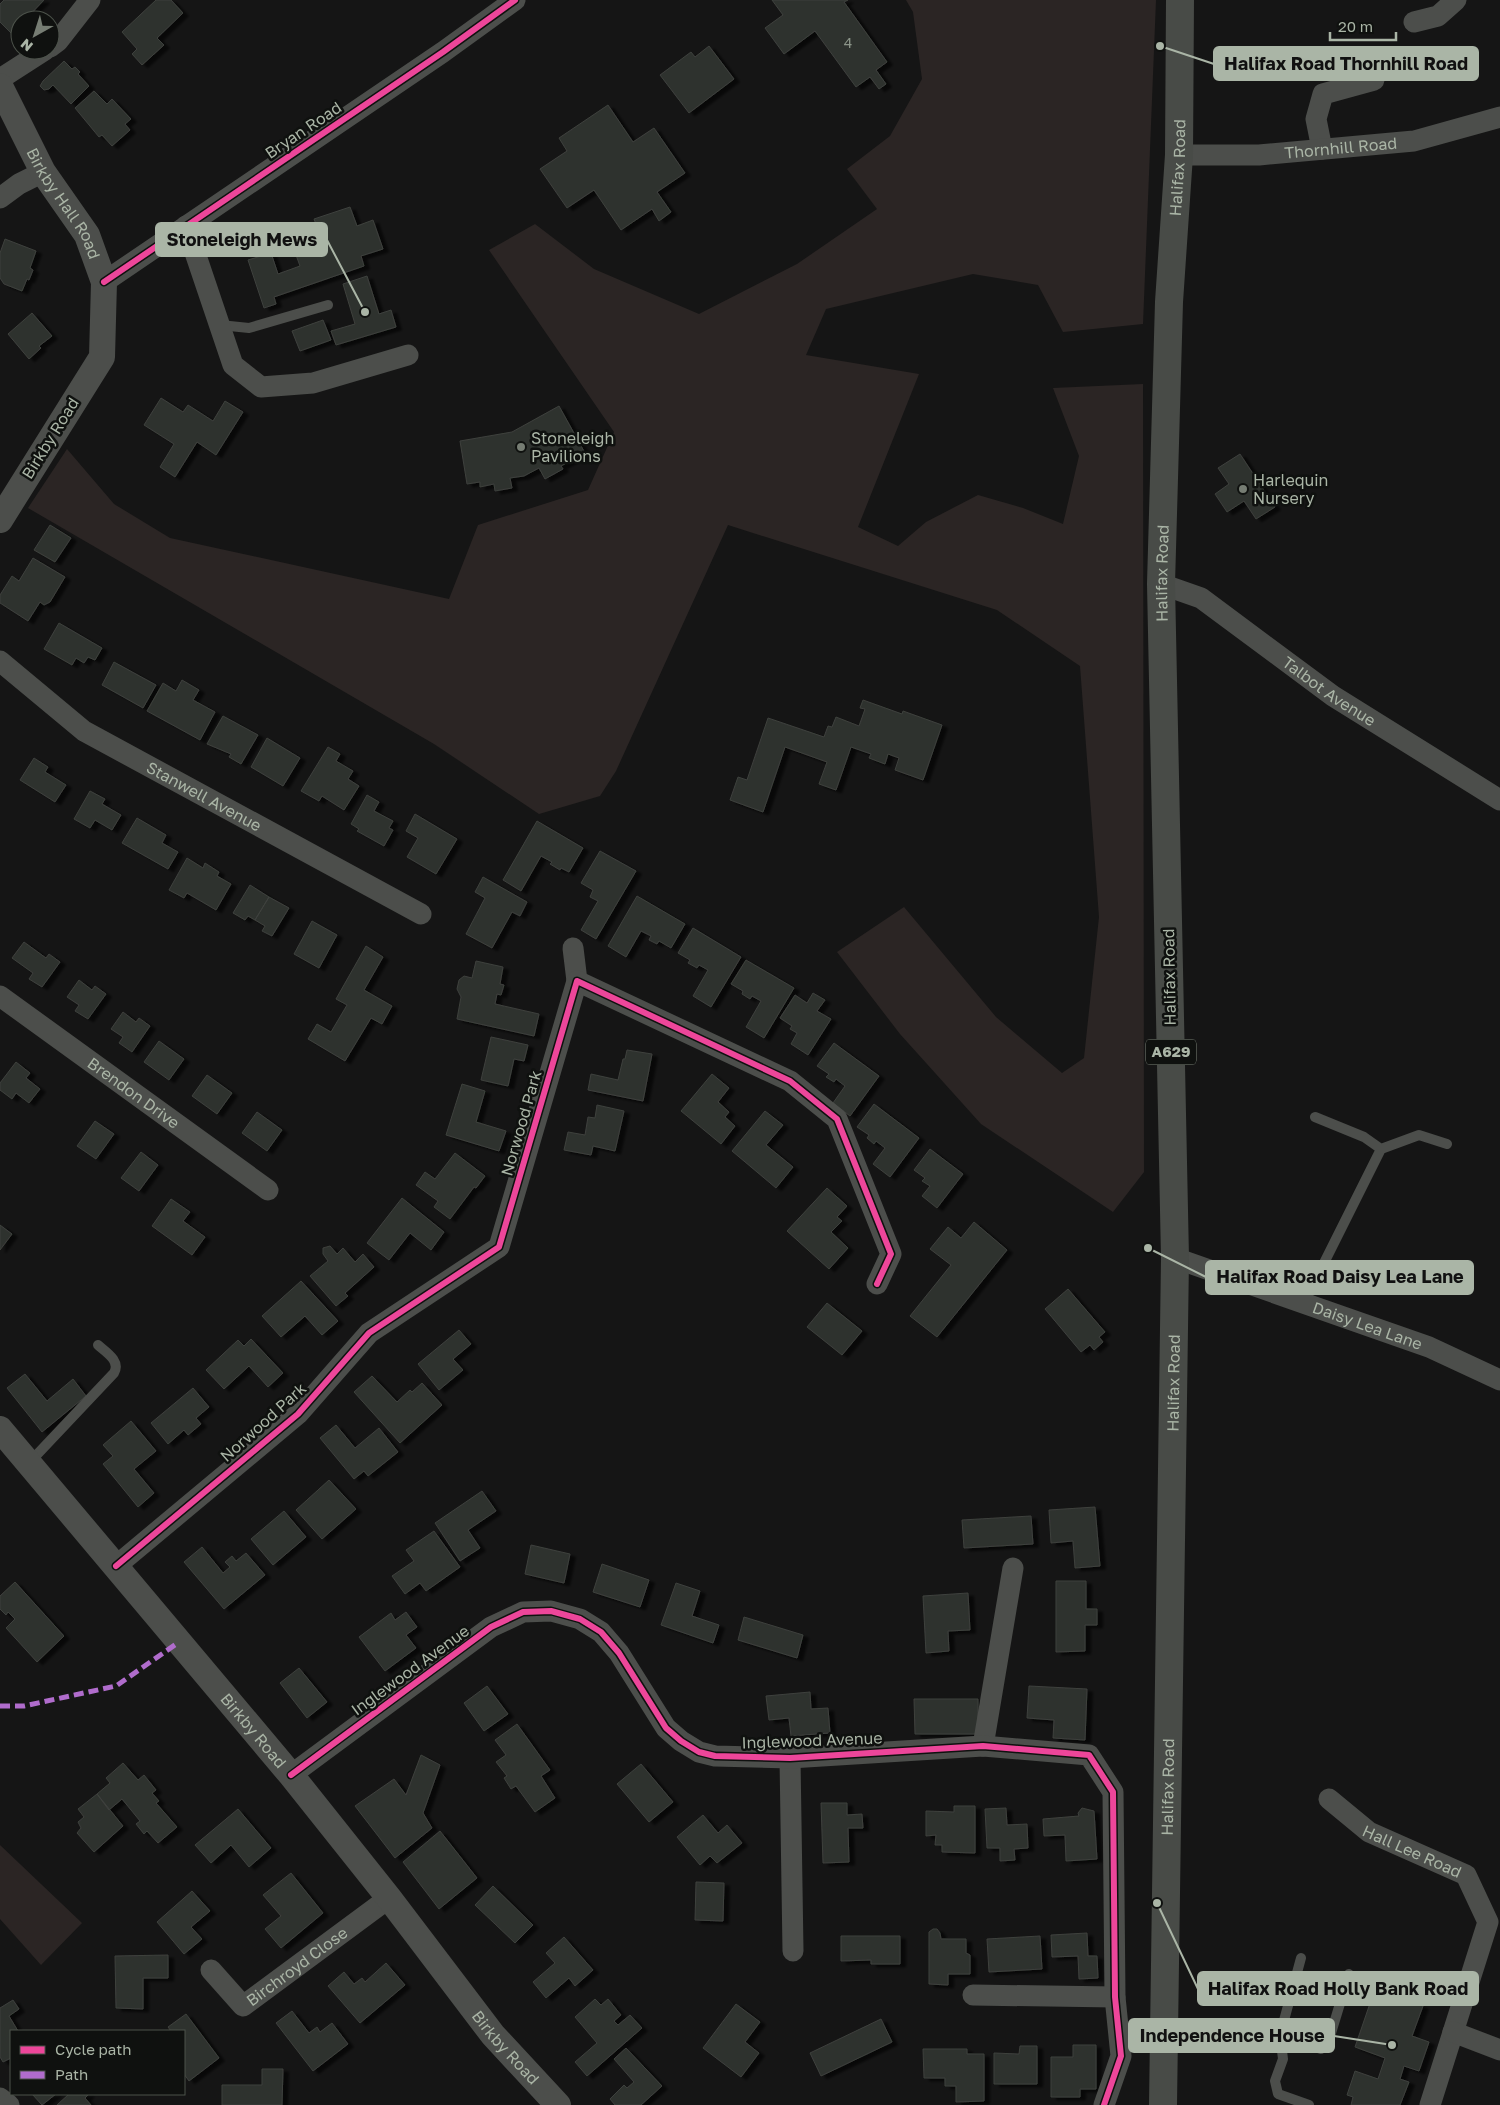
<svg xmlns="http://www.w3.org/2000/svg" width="1500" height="2105" font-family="'Golos Text',sans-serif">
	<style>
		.green { fill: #2b2524 }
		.building { fill: #2f312f; stroke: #3e413d; filter: url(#shadow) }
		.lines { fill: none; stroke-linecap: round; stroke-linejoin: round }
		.service { stroke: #4c4e4b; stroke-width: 10 }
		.minor { stroke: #4c4e4b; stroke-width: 21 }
		.tertiary { stroke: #4c4e4b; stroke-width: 26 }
		.trunk { stroke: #484b47; stroke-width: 28 }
		.quiet { stroke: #b06ccc; stroke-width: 5; stroke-dasharray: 10 5; stroke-linecap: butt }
		.cycleway-casing { stroke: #0f110f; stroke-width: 9 }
		.cycleway { stroke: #ed469a; stroke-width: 6 }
		.poi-dot { fill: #767d73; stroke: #0f110f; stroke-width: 2 }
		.labels { text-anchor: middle; stroke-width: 5; stroke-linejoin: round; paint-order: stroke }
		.number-label { font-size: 14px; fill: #8b9488 }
		.shield { fill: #0f110f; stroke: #7c8479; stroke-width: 1 }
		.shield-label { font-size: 15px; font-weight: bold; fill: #aab5a6 }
		.street-label { font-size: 16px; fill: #aab5a6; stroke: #0f110f }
		.poi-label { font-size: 16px; fill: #aab5a6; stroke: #0f110f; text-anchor: start }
		.leader { fill: none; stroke: #aab5a6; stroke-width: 2 }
		.callout-dot { fill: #aab5a6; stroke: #0f110f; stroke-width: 2 }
		.callout { fill: #aab5a6; stroke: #aab5a6; stroke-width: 2 }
		.callout-label { font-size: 18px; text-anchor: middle; font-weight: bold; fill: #111 }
	</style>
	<defs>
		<filter id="shadow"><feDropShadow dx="5.5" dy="3" stdDeviation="1" flood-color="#0009"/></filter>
	</defs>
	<rect width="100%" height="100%" fill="#151515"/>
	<path class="green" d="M906,0h250l-13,324 -80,8 -25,-47 -65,-11 -147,35 -20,46 113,19 -61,153 40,19 28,-24 52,-27 45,13 40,16 16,-68 -26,-68 90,-4 1,788 -31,40 -132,-88 -81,-90 -63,-82 67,-45 92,110 66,56 22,-15 15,-141 -19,-251 -83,-56 -269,-85 -112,246 -16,25 -61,18 -105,-70 -406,-236 39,-59 47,55 56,34 279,61 29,-74 110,-35 26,-58 -125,-182 46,-26 59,45 105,45 98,-50 80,-55 -30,-40 43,-33 32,-57 -9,-67z
		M0,1845l82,78 -41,42 -41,-46z"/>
	<path class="building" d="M4,0h40l-19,20h-5v5l-8,9 -12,-12v-18z
		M156,0h15l12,13 -26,25 7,7 -22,20 -10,-11 5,-5 -15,-17z
		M772,0h76l-4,2 43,60 -11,8 10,14 -7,5 -9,-12 -14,10 -41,-56 -31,23 -19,-26 18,-13z
		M709,46l25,33 -45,34 -29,-38 31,-23 4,5z
		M64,61l8,8 3,-2 5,5 -2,2 11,12 -18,18 -18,-19 -4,4 -5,1 -4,-4 3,-5z
		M94,91l13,13 5,-5 19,20 -6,5 5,6 -18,16 -10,-11 -3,2 -24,-29z
		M608,105l25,37 21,-14 31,45 -28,19 14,20 -12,9 -7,-12 -31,21 -27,-40 -27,18 -27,-39 27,-18 -8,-13z
		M350,207l7,19 16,-6 10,29 -22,7 3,10 -90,31 2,7 -12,4 -16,-48 23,-7 7,21 22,-8 -9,-25 28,-9 -5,-13z
		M5,239l31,12 -6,17 3,2 -4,10 -2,-1 -5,12 -18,-7 -4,-6v-25z
		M367,276l12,38 12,-4 5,17 -60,18 -5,-14 24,-7 -12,-40z
		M32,313l20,23 -13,10 2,2 -12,11 -21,-25z
		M323,320l8,20 -31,11 -8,-20z
		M161,398l22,14 5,-7 25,16 12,-20 18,11 -27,43 -19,-13 -22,35 -15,-10 14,-23 -30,-19z
		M559,406l26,47 -24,13 2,3 -18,10 -6,-11 -15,8 -14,2 2,10 -17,3 -1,-7 -14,3v-5l-13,2 -7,-43 52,-9z
		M1240,454l35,53 -19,12 -12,-18 -17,11 -12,-18 14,-10 -11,-16z
		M50,525l21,13 -16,24 -21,-12z
		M33,558l32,19 -15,25 -6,3 -4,-3 -12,19 -28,-18v-8l12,-19 7,5z
		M59,623l43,25 -7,12 -7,-3 -4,6 -8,-5 -4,7 -28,-16z
		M114,662l42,23 -13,23 -41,-23z
		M182,680l17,10 -6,10 22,12 -15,28 -53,-29 16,-28 13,8z
		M863,700l39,14 1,-3 39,14 -19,55 -28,-10 4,-12 -11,-4 -3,10 -16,-6 2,-4 -20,-7 -15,43 -17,-6 8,-22 -42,-15 -22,65 -33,-12 8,-23 9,3 21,-62 56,19 4,-11 4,1 4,-10 23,9 6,-17 -5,-1z
		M223,716l35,19 -17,29 -12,-7 2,-3 -24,-10z
		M267,738l33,20 -17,28 -32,-19z
		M328,747l12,7 -4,7 17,10 -5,8 11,7 -15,24 -22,-14 -3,5 -18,-10z
		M34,758l14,9 -3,5 21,13 -11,17 -35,-22z
		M90,791l15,8 -3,5 19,11 -9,15 -17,-10 -5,8 -16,-9z
		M367,795l12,7 -5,9 19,10 -4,7 4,2 -9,16 -27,-15 2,-2 -8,-5z
		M415,814l42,25 -21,35 -29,-17 11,-19 -12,-7z
		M137,818l29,17 -4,8 16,9 -10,17 -46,-26z
		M537,821l46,27 -14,24 -8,-4 -1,2 -10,-6 2,-2 -11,-6 -20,35 -18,-11z
		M600,851l36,20 -40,68 -15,-9 17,-29 -8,-4 3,-7 -12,-7z
		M187,858l16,10 2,-5 14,9 -2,4 14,8 -15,26 -29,-17 -3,5 -15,-8z
		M483,877l44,25 -7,14 -8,-4 -20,36 -26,-14 19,-36 -10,-6z
		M250,885l19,12 -14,23 -7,-4 -3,4 -12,-7z
		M637,896l48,28 -14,24 -12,-7 -2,3 -8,-4 2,-4 -10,-5 -15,26 -18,-11z
		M269,897l20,11 -17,28 -10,-5 3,-5 -10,-6z
		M312,921l25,14 -18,33 -25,-14z
		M693,928l48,29 -30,50 -18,-11 15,-26 -9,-5 -2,3 -9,-5 2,-3 -12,-7z
		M24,942l22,16 3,-4 11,8 -18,25 -13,-8 4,-6 -21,-15z
		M366,946l17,11 -19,33 28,16 -10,18 -11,-6 -26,43 -37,-22 9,-15 14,8 16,-27 -11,-6z
		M746,960l48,28 -30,50 -18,-11 15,-26 -9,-5 -2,3 -8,-5 1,-3 -12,-7z
		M476,961l27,6 -3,17 4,1 -3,10 -4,-1 -2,10 44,10 -5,22 -77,-17 4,-22 -4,-8 2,-9 5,-4 8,2z
		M79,980l13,10 3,-4 11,8 -18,25 -13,-8 4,-6 -12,-8z
		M813,993l12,7 -8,11 14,8 -23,36 -17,-11 6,-11 -7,-4 2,-3 -12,-8 15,-23 12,8z
		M123,1012l13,10 3,-4 11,8 -18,26 -13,-9 4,-6 -12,-8z
		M491,1037l37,8 -4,16 -10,-2 -6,27 -27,-6z
		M159,1041l25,18 -15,21 -25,-18z
		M834,1043l45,33 -29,40 -17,-13 12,-17 -9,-7 -2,3 -8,-5 3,-3 -12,-8z
		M627,1050l25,4 -9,47 -55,-11 3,-16 27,6 5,-21h2z
		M16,1062l14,11 -4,5 14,11 -11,14 -13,-10 -4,6 -12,-9v-7z
		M712,1074l17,14 -11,14 11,10 -4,5 10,9 -14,18 -40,-33z
		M207,1075l25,18 -15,21 -25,-18z
		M462,1084l23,7 -9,31 30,9 -7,20 -53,-16z
		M874,1104l45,34 -29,39 -17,-13 12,-16 -9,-7 -2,3 -7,-6 2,-3 -12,-8z
		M597,1105l27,6 -9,40 -22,-5 -2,9 -27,-5 4,-18 17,3 3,-18 7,1z
		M765,1111l18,14 -17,20 27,22 -17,21 -44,-37z
		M257,1112l25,18 -15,21 -25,-18z
		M95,1121l19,13 -18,25 -19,-13z
		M930,1149l33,25 -26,34 -15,-12 8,-10 -8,-5 3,-3 -11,-8z
		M141,1152l17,13 -19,26 -18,-13z
		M455,1153l30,23 -9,12 -2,-1 -24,32 -16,-12 4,-6 -22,-16 9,-13 10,7z
		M827,1188l20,18 -10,11 5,4 -11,11 17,16 -19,21 -42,-38z
		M402,1198l42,34 -13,18 -21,-17 -21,27 -22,-17z
		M171,1199l19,13 -7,9 22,16 -13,18 -40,-29z
		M974,1222l33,28 -70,87 -27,-21 41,-51 -21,-16 18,-22 13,11z
		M0,1225l12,9 -12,16z
		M330,1246l7,8 6,-6 12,14 8,-8 11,13 -29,26 3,3 -12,10 -26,-30 18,-15 -5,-7v-6z
		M301,1281l37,40 -16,14 -17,-19 -24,21 -19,-21z
		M1068,1289l37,43 -6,5 4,5 -9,8 -4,-5 -9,7 -36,-43z
		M827,1303l35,28 -20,24 -35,-28z
		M459,1330l12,14 -18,15 10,11 -24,20 -21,-26z
		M251,1339l32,34 -15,14 -19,-21 -25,23 -18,-19 32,-30 6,6z
		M25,1374l22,27 26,-22 13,17 -44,36 -35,-44z
		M372,1376l25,26 13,-12 2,2 10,-9 20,22 -42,38 -46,-51z
		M193,1388l16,19 -13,11 5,6 -13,11 -4,-5 -16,14 -17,-21z
		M131,1421l25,30 -22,18 20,24 -16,14 -35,-43 10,-8 -10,-11z
		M336,1425l19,23 24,-20 19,24 -30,24 -4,-5 -10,8 -34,-41z
		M329,1480l27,29 -34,30 -26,-29z
		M482,1491l14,20 -28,19 12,18 -20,13 -25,-38z
		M1095,1507l5,59 -25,2 -2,-27 -22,2 -2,-33z
		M284,1511l22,26 -33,28 -22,-26z
		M1031,1516l2,28 -69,4 -2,-28z
		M434,1531l26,36 -34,24 -6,-8 -15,11 -13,-18 22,-15 -8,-11z
		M531,1545l39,9 -6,29 -39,-9z
		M202,1547l21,26 7,-6 -5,-5 7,-6 4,5 10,-8 19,22 -41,34 -40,-47z
		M602,1564l47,16 -9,27 -47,-15z
		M1056,1581h30v28h11v16h-12v26l-29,1z
		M15,1582l49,54 -27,26 -31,-34 9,-9 -7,-7 -2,3 -6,-6v-13z
		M676,1583l24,8 -8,25 27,9 -6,18 -52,-18z
		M968,1593l2,37 -22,1 1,20 -23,2 -3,-57z
		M406,1612l11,15 -11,8 10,13 -31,23 -26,-34 32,-24 4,7z
		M744,1617l59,18 -6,23 -59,-18z
		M299,1668l28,34 -20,16 -27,-35z
		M487,1686l21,28 -24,17 -20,-28z
		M1029,1686l58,3 -2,51 -32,-2 1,-18 -27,-2z
		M810,1692l1,17 17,-1 2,25 -39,3 -2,-18 -20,2 -3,-24z
		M914,1699h64v35h-63z
		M517,1724l33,46 -9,6 14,22 -20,14 -19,-26 -5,3 -7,-11 3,-2 -11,-14 10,-7 -11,-15z
		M421,1755l19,10 -17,48 9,15 -37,30 -40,-52 39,-27 12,16z
		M123,1763l15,17 6,-5 12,15 -4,3 7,8 -3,2 21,24 -19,16 -11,-12 -3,3 -8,-10 4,-3 -18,-22 -13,11 -12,-16 13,-11 -4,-5z
		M641,1764l32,38 -24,20 -32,-38z
		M97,1794l26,32 -29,26 -17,-19 4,-5 -3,-6 6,-5 -6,-8z
		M821,1803h26v12l15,-1 1,14h-15l1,34 -26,1z
		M954,1806h21v47l-33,-1v-7h-7l1,-10 -10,1v-25l28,1z
		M1006,1808l1,17 20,-1 1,24 -14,1 1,11 -15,1v-13h-13l-2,-39z
		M1082,1808l12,3 3,48 -31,2 -1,-26 -21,1 -1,-17 36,-3 -1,-3z
		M238,1809l33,39 -22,19 -18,-22 -20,18 -16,-18z
		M703,1815l15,18 9,-8 15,18 -25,20 -7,-7 -10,9 -23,-28z
		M440,1831l37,47 -38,31 -36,-47z
		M291,1873l32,40 -42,35 -16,-19 16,-13 -18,-21z
		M696,1882l28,1 -1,38 -28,-1z
		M493,1886l40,39 -18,18 -40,-38z
		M192,1891l18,20 -19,16 11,12 -18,15 -27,-32z
		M933,1929h4l3,4 1,6h25v14l4,2v19h-22v11l-19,-1v-52z
		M1087,1933l1,23h9l1,22 -19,1 -1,-23 -26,1 -1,-22z
		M841,1936h59v28h-29v-4l-30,1z
		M1040,1936l2,33 -53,3 -2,-33z
		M564,1937l29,33 -18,16 -6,-8 -23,20 -13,-16 22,-19 -9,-10z
		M168,1955v23h-25v31l-27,-1 -1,-52z
		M386,1963l19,22 -45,38 -32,-37 16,-14 10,12 8,-6 3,4z
		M1377,1983l33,11 -2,7 15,5 -11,30 17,6 -10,29 -15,-5 -4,13 9,3 -9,23h-49l2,-8 -6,-2 8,-24 23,8 7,-21 -30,-11z
		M595,1999l6,6 7,-6 13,16 -7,6 4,4 12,-10 12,13 -55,48 -12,-14 22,-19 -22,-26z
		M13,2000l6,9 -10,7 9,15h-7v27l-8,4 -3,-5v-49z
		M736,2004l24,18 -15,20 14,11 -18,24 -38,-29z
		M292,2011l17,22 8,-6 3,5 12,-9 16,21 -35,27 -37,-48z
		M186,2014l33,44 -30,23 -5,-7v-43h-13l-3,-4z
		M881,2019l11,23 -71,34 -11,-23z
		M1073,2045h23v44h-16v8h-29v-40h22z
		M1020,2046h17v38h-43v-31l25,1z
		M626,2048l36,38 -21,19h-26l-5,-6 14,-14 3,3 7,-6 -20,-23z
		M923,2049h44v5h17v47l-28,1v-16h-11v-8h-21z
		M262,2069h21l-1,36h-60v-20h40z
		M32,2094h24l-14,11z
		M69,2094h20l-4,4 6,7h-34z"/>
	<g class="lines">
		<path class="service" d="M220,325l29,3 79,-23
			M1381,1149l38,-14 28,9
			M1304,1303l77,-154 -17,-12 -49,-20
			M29,1463l85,-90c7,-12 -8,-21 -16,-28
			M1301,1958l-21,77 3,24 -8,22 3,13 31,11
			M1280,2035l41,14 7,-6 21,-69"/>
		<g class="minor">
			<path d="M1414,22l24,-6 18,-16"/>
			<path d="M50,47l8,-6 32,-41"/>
			<path d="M0,79l45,-29"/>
			<path d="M1322,149l-6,-30 7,-25 51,-14 -3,-9"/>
			<path id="s1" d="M1179,155h80l155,-14 86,-24"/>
			<path d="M0,198l19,-14 24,-12"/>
			<path d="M186,226l47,139 28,22 52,-4 95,-28"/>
			<path d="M104,282l339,-230 72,-52"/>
			<path id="s2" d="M1161,584l40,14 132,98 167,104"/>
			<path id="s3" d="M0,661l84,70 337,183"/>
			<path d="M573,948l4,33"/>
			<path id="s4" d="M0,996l268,194"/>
			<path id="s5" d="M1175,1258l254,89 71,33"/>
			<path d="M116,1566l182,-152 71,-81 130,-86 78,-266 213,100 47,38 54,135 -14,30"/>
			<path d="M983,1746l30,-178"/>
			<path d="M790,1758l3,193"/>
			<path d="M291,1775l200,-148 32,-15 28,-1 29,8 21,13 18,21 47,75 15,13 18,11 16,4 75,2 193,-12 106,9 24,37 2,205 6,59 -17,49"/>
			<path id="s6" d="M1329,1799l40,33 97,43 22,47 -58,183"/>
			<path id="s7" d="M211,1970l32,36 146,-108"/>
			<path d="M1431,1984l35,12"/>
			<path d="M973,1995l142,2"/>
			<path d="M1453,2032l47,18"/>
			<path d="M0,2098l9,7"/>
		</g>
		<g class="tertiary">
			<path id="s8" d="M0,86l43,86 44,63 17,47 -2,75 -102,163"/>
			<path id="s9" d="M0,1429l291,346 98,123 104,137 65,70"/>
		</g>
		<path class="trunk" id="s10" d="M1163,2105l12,-847 -14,-674 8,-282 10,-147 1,-155"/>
		<path class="quiet" d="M0,1706h24l92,-20 63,-44"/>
		<g class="cycleway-casing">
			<path id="cycleway" d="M104,282l339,-230 72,-52
				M116,1566l182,-152 71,-81 130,-86 78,-266 213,100 47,38 54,135 -14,30
				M291,1775l200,-148 32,-15 28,-1 29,8 21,13 18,21 47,75 15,13 18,11 16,4 75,2 193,-12 106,9 24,37 2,205 6,59 -17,49"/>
		</g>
		<use href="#cycleway" class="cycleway"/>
	</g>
	<g class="poi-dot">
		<circle cx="521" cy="447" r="5"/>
		<circle cx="1243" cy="489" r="5"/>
	</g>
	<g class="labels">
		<g class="number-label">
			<text x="848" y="48">4</text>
		</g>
		<rect class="shield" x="1146" y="1039.5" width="50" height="25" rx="4"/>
		<g class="shield-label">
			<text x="1171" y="1057">A629</text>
		</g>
		<g class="street-label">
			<text transform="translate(303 130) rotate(-34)" y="6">Bryan Road</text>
			<text dy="6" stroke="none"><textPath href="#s1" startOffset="162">Thornhill Road</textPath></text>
			<text dy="6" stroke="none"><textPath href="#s10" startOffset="1938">Halifax Road</textPath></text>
			<text dy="6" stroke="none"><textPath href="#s8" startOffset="134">Birkby Hall Road</textPath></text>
			<text transform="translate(50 438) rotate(-58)" y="6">Birkby Road</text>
			<text dy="6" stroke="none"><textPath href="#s10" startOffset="1532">Halifax Road</textPath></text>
			<text dy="6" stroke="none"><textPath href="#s2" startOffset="201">Talbot Avenue</textPath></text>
			<text dy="6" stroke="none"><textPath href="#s3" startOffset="246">Stanwell Avenue</textPath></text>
			<text transform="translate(1169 977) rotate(-91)" y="6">Halifax Road</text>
			<text dy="6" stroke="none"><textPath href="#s4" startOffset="165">Brendon Drive</textPath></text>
			<text transform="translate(521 1123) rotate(-74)" y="6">Norwood Park</text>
			<text dy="6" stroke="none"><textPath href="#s5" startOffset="204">Daisy Lea Lane</textPath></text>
			<text dy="6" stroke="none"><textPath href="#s10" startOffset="722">Halifax Road</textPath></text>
			<text transform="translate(263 1422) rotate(-42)" y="6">Norwood Park</text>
			<text transform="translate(410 1670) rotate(-36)" y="6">Inglewood Avenue</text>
			<text dy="6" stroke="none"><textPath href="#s9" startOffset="394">Birkby Road</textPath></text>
			<text transform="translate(812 1740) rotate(-2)" y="6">Inglewood Avenue</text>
			<text dy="6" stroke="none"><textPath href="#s10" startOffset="318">Halifax Road</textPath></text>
			<text dy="6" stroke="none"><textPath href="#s6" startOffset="99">Hall Lee Road</textPath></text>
			<text dy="6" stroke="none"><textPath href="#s7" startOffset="115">Birchroyd Close</textPath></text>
			<text dy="6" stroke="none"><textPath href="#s9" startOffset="799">Birkby Road</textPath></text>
		</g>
		<g class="poi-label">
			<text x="531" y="444">Stoneleigh<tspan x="531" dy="18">Pavilions</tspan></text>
			<text x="1253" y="486">Harlequin<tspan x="1253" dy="18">Nursery</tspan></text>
		</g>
	</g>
	<path class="leader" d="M1160 46L1214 64M365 312L327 240M1148 1248L1206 1277M1157 1903L1198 1989M1392 2045L1334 2036"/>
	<g class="callout-dot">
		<circle cx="1160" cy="46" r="5"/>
		<circle cx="365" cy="312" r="5"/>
		<circle cx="1148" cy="1248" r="5"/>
		<circle cx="1157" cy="1903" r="5"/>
		<circle cx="1392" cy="2045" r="5"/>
	</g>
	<g class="callout">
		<rect x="1214" y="47" width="264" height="33" rx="5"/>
		<rect x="156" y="223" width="171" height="33" rx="5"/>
		<rect x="1206" y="1261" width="267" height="33" rx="5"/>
		<rect x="1198" y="1972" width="280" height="33" rx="5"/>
		<rect x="1129" y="2019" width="205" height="33" rx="5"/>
	</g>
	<g class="callout-label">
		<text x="1346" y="70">Halifax Road Thornhill Road</text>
		<text x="242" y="246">Stoneleigh Mews</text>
		<text x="1340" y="1283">Halifax Road Daisy Lea Lane</text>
		<text x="1338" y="1995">Halifax Road Holly Bank Road</text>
		<text x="1232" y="2042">Independence House</text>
	</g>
	<rect x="10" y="2030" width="175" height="65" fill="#0f110f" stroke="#4d534b"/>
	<rect x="20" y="2046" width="25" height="8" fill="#ed469a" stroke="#4d534b"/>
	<text x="55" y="2055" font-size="15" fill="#aab5a6">Cycle path</text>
	<rect x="20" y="2071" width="25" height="8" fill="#b06ccc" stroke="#4d534b"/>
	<text x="55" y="2080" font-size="15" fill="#aab5a6">Path</text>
	<g transform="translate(35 35) rotate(219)"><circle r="24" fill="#0f110f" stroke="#4d534b"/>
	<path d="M0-4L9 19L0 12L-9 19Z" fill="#767d73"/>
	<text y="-8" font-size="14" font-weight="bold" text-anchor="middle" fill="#aab5a6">N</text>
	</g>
	<path d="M1330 32v8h66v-8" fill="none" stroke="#aab5a6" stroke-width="2.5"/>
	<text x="1338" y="32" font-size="15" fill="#aab5a6" stroke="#0f110f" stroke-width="4" paint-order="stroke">20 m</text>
</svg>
